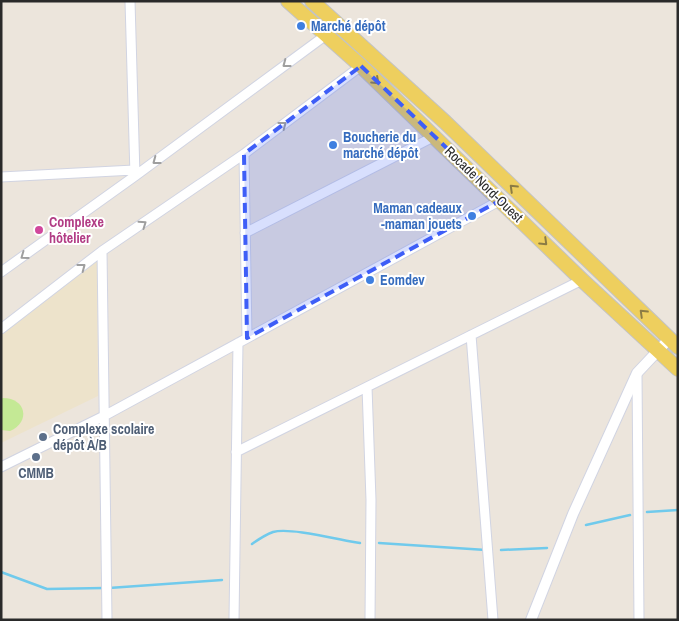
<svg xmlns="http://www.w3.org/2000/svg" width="679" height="621" font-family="'Archivo Narrow',sans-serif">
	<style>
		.education { fill: #ede3cb }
		.pitch { fill: #c4e995 }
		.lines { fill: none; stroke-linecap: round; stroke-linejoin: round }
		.stream { stroke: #70caec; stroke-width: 2.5 }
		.minor-casing { stroke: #d1d4e2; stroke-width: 11 }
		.tertiary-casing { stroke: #d1d4e2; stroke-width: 12 }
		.primary-casing { stroke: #c3c3c3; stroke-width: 16 }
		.minor { stroke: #fff; stroke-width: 9 }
		.tertiary { stroke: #fff; stroke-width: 10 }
		.primary { stroke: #eecf5e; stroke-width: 14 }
		.oneway { stroke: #9f9f9f }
		.oneway2 { stroke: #8c7c44 }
		.marked { fill: #3e5ef7; fill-opacity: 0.2; stroke: #3e5ef7; stroke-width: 4; stroke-dasharray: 10 6; stroke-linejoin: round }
		.shop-dot { fill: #3f7fe0; stroke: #fff; stroke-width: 2 }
		.hotel-dot { fill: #d1479c; stroke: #fff; stroke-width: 2 }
		.service-dot { fill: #5c6f8a; stroke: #fff; stroke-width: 2 }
		.labels { text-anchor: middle; stroke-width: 4; stroke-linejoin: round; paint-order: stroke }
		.shop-label { font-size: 14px; font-weight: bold; fill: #366cbe; stroke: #fff; text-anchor: start }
		.street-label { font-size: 14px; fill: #2a2a2a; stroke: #fff }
		.hotel-label { font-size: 14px; font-weight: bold; fill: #b23c85; stroke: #fff; text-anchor: start }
		.service-label { font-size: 14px; font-weight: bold; fill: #4e5e75; stroke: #fff; text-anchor: start }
	</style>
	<rect width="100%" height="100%" fill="#ece5dc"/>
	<path class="education" d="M97,260l1,136 -97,47v-116z"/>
	<path class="pitch" d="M3,398c23,0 28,24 7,33l-9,-1v-31z"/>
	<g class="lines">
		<path class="stream" d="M647,512l31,-2
			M586,525l44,-10
			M379,543l107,7
			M252,544c7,-5 13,-9 21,-12 17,-5 67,8 87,11
			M501,550l46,-2
			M1,572l46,17 57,-1
			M109,588l113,-8"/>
		<g class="minor-casing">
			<path id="minor" d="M130,1l5,175
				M244,154l3,184
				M1,177l133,-7
				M245,233l190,-97
				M102,251l5,369
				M1,272l134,-96 191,-141
				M1,329l101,-78 142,-97 117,-88
				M471,335l22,285
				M637,374l2,246
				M367,387l4,113 -1,120
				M236,452l346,-172
				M1,467l103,-51 397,-216
				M234,620l4,-277"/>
		</g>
		<g class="tertiary-casing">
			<path id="tertiary" d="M531,620l42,-106 64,-141 32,-34"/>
		</g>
		<g class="primary-casing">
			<path id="primary" d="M288,1l73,65 221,214 96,89
				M312,1l133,121 233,225"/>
		</g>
		<use href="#minor" class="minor"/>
		<use href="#tertiary" class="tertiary"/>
		<use href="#primary" class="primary"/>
	</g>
	<defs><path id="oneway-chevron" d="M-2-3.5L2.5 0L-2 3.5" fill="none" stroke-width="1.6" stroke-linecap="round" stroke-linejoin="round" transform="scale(1.25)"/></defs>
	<g class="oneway">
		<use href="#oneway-chevron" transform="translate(286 64) rotate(143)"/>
		<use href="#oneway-chevron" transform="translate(283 125) rotate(-37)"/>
		<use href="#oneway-chevron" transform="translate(156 161) rotate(143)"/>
		<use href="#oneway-chevron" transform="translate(143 224) rotate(-35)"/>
		<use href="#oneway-chevron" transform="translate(24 256) rotate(144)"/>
		<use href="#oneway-chevron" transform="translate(82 267) rotate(-37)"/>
	</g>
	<g class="oneway2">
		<use href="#oneway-chevron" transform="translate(376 81) rotate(43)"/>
		<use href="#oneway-chevron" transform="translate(513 188) rotate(-136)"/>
		<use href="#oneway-chevron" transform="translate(544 242) rotate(44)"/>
		<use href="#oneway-chevron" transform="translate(643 313) rotate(-136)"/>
	</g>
	<path class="marked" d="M361,66l140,134 -254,138 -3,-184z"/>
	<g class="shop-dot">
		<circle cx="301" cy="26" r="5"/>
		<circle cx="333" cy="145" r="5"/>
		<circle cx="472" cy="216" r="5"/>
		<circle cx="370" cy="280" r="5"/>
	</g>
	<circle class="hotel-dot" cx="39" cy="230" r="5"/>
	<g class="service-dot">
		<circle cx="43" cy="437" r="5"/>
		<circle cx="36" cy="457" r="5"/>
	</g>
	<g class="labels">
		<g class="shop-label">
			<text x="311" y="31">Marché dépôt</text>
			<text x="343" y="142">Boucherie du<tspan x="343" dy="16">marché dépôt</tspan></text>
			<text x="462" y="213" text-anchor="end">Maman cadeaux<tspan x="462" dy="16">-maman jouets</tspan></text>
			<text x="380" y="285">Eomdev</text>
		</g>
		<g class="street-label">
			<text transform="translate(484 184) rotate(44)" y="5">Rocade Nord-Ouest</text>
		</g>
		<g class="hotel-label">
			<text x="49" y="227">Complexe<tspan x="49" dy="16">hôtelier</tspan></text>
		</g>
		<g class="service-label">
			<text x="53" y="434">Complexe scolaire<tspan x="53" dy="16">dépôt À/B</tspan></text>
			<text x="36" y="478" text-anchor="middle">CMMB</text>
		</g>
	</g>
	<rect width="679" height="621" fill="none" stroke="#2a2a2a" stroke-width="5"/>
</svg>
